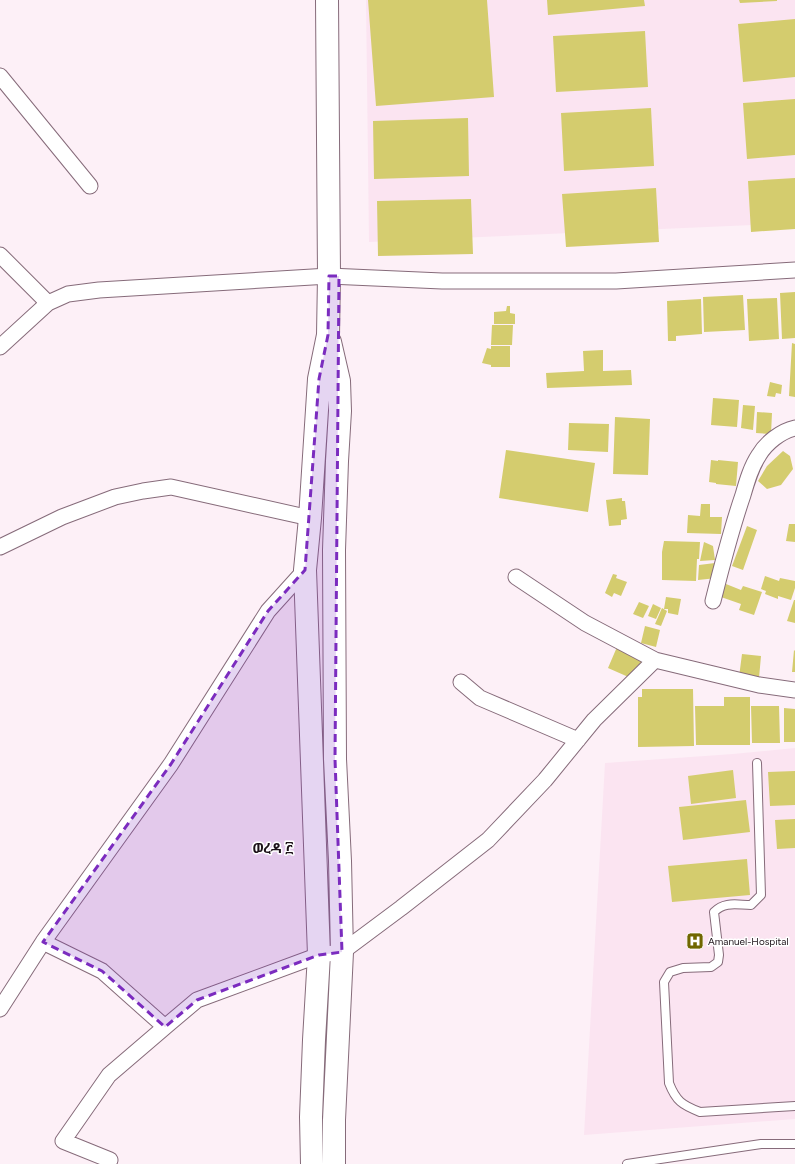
<svg xmlns="http://www.w3.org/2000/svg" width="795" height="1164" font-family="Figtree,'Noto Sans Ethiopic',sans-serif">
	<style>
		.built { fill: #fbe4f1 }
		.building { fill: #d4cc6e }
		.lines { fill: none; stroke-linecap: round; stroke-linejoin: round }
		.service-casing { stroke: #866b7a; stroke-width: 10 }
		.minor-casing { stroke: #866b7a; stroke-width: 17 }
		.secondary-casing { stroke: #866b7a; stroke-width: 24 }
		.service { stroke: #fff; stroke-width: 8 }
		.minor { stroke: #fff; stroke-width: 15 }
		.secondary { stroke: #fff; stroke-width: 22 }
		.marked { fill: #7b2cbf; fill-opacity: 0.2; stroke: #7b2cbf; stroke-width: 3; stroke-dasharray: 8 5; stroke-linejoin: round }
		.labels { text-anchor: middle; stroke-width: 3; stroke-linejoin: round; paint-order: stroke }
		.poi-label { font-size: 10px; fill: #1d1219; stroke: #fff; text-anchor: start }
		.district-label { font-size: 14px; font-weight: bold; fill: #1d1219; stroke: #fff }
	</style>
	<rect width="100%" height="100%" fill="#fdf0f7"/>
	<path class="built" d="M366,0h429v223l-426,19z
		M795,748v371l-211,16 21,-372 128,-9z"/>
	<path class="building" d="M368,0h119l7,97 -118,9z
		M547,0h97l1,6 -97,9z
		M739,0h38v1l-37,2z
		M795,19v58l-52,5 -5,-58z
		M645,31l3,56 -92,5 -3,-56z
		M795,99v56l-48,4 -4,-56z
		M651,108l3,58 -90,5 -3,-58z
		M468,118l1,58 -95,3 -1,-58z
		M795,178v51l-44,3 -3,-51z
		M656,188l3,54 -93,5 -4,-53z
		M471,199l2,55 -95,2 -1,-55z
		M795,292v46l-13,1 -2,-46z
		M743,295l2,35 -41,2 -1,-35z
		M777,298l2,41 -30,2 -2,-42z
		M701,299l1,35 -26,2v5h-8l-1,-40z
		M507,306h3v7l5,1v10h-21v-12l12,-1z
		M492,325h21l-1,20h-21z
		M792,343l3,1v53l-6,-1z
		M491,346h19v21h-19v-2l-9,-2 5,-15 4,1z
		M603,350v21l28,-1 1,15 -85,3 -1,-15 38,-2 -1,-20z
		M770,382l12,3 -1,9 -5,-1 -1,4 -8,-1z
		M713,398l26,2 -2,27 -26,-2z
		M743,405l12,1 -2,24 -12,-2z
		M757,412l15,1 -1,21 -15,-1z
		M615,417l35,2 -2,56 -35,-1z
		M569,423l40,1 -1,28 -40,-2z
		M506,450l89,13 -7,49 -89,-14z
		M783,451l7,5 3,13 -12,16 -14,4 -9,-8 9,-15z
		M711,460l7,1v-1l20,2 -2,24 -20,-2v-1l-7,-1z
		M622,498v3h3l2,18 -6,1v5l-12,1 -3,-26z
		M701,504h9v13h12l-1,17 -34,-1 1,-18 12,1z
		M789,524h6v18l-9,-1z
		M747,526l10,4 -14,40 -11,-4z
		M664,541l36,1 -1,17h-2l-1,22 -34,-1v-28z
		M704,542l9,4 2,14 -15,1z
		M715,563l2,15 -19,2 1,-15z
		M613,574l4,1 -1,3 11,4 -6,14 -7,-3 -2,4 -7,-4z
		M765,576l14,5 1,-3 15,3v7l-4,12 -13,-4v3l-13,-5 1,-3 -5,-2z
		M726,584l15,6 2,-4 19,6 -8,23 -15,-5 2,-6 -20,-7z
		M666,597l15,2 -3,16 -10,-2v-4h-4z
		M794,600h1v23l-8,-2z
		M639,602l10,4 -6,12 -10,-4z
		M653,604l8,4 -5,11 -8,-3z
		M662,608l5,3 -6,15 -6,-2z
		M645,626l15,4 -4,17 -15,-4z
		M617,647l26,12 -10,20 -25,-11z
		M794,650l1,1v21h-3z
		M742,654l19,2 -2,22 -20,-1z
		M642,689h51l1,57 -56,1v-50h4z
		M724,697h26v48h-54l-1,-39h29z
		M751,706h28l1,37h-28z
		M784,708l11,1v33h-11z
		M733,770l3,28 -45,6 -3,-28z
		M795,771v34l-25,1 -2,-34z
		M746,800l4,32 -67,8 -4,-33z
		M795,819v29l-18,1 -2,-29z
		M747,859l3,36 -78,7 -4,-36z"/>
	<g class="lines">
		<g class="service-casing">
			<path id="service" d="M757,763l4,132 -10,10c-14,0 -26,-4 -37,7l5,43 -1,7 -7,5 -28,1 -13,4 -6,10 5,101c7,18 13,22 31,29l95,-6
				M627,1164l134,-20h34"/>
		</g>
		<g class="minor-casing">
			<path id="minor" d="M0,76l90,110
				M0,255l48,48
				M0,347l48,-44 20,-9 31,-4 230,-14 113,5h174l179,-11
				M0,547l62,-30 53,-20 28,-6 28,-4 139,31
				M516,577l69,46 70,37
				M713,601c9,-36 18,-71 30,-106 4,-14 8,-28 16,-40 7,-12 22,-24 36,-27
				M461,682l19,16 98,42
				M43,942l59,29 63,56 32,-27 122,-45 23,-3 59,-44 87,-68 57,-60 49,-60 61,-60 104,25 36,5
				M0,1009l43,-67 128,-178 97,-153 37,-41
				M110,1160l-47,-19 46,-66 56,-48"/>
		</g>
		<g class="secondary-casing">
			<path id="secondary" d="M330,342l9,39 1,30 -3,50 -3,89 1,209 5,102 2,91 -8,168v44
				M312,1164l-1,-47 3,-77 5,-85 -14,-385 5,-52 9,-139 9,-44 1,-59 -2,-276"/>
		</g>
		<use href="#service" class="service"/>
		<use href="#minor" class="minor"/>
		<use href="#secondary" class="secondary"/>
	</g>
	<path class="marked" d="M329,276h10l-4,483 7,193 -23,3 -122,45 -32,27 -63,-56 -59,-29 128,-178 97,-153 37,-41 14,-191 9,-44z"/>
	<defs>
		<g id="hospital-square" transform="scale(0.9)"><rect x="-9" y="-9" width="18" height="18" rx="4" fill="#706700" stroke="#fff"/><path d="M-5-5h3v3.5h4V-5h3V5h-3V1.5h-4V5h-3Z" fill="#fff"/></g>
	</defs>
	<g fill-rule="evenodd">
		<use href="#hospital-square" x="695" y="941"/>
	</g>
	<g class="labels">
		<g class="poi-label">
			<text x="708" y="945">Amanuel-Hospital</text>
		</g>
		<g class="district-label">
			<text x="273" y="853">ወረዳ ፫</text>
		</g>
	</g>
</svg>
